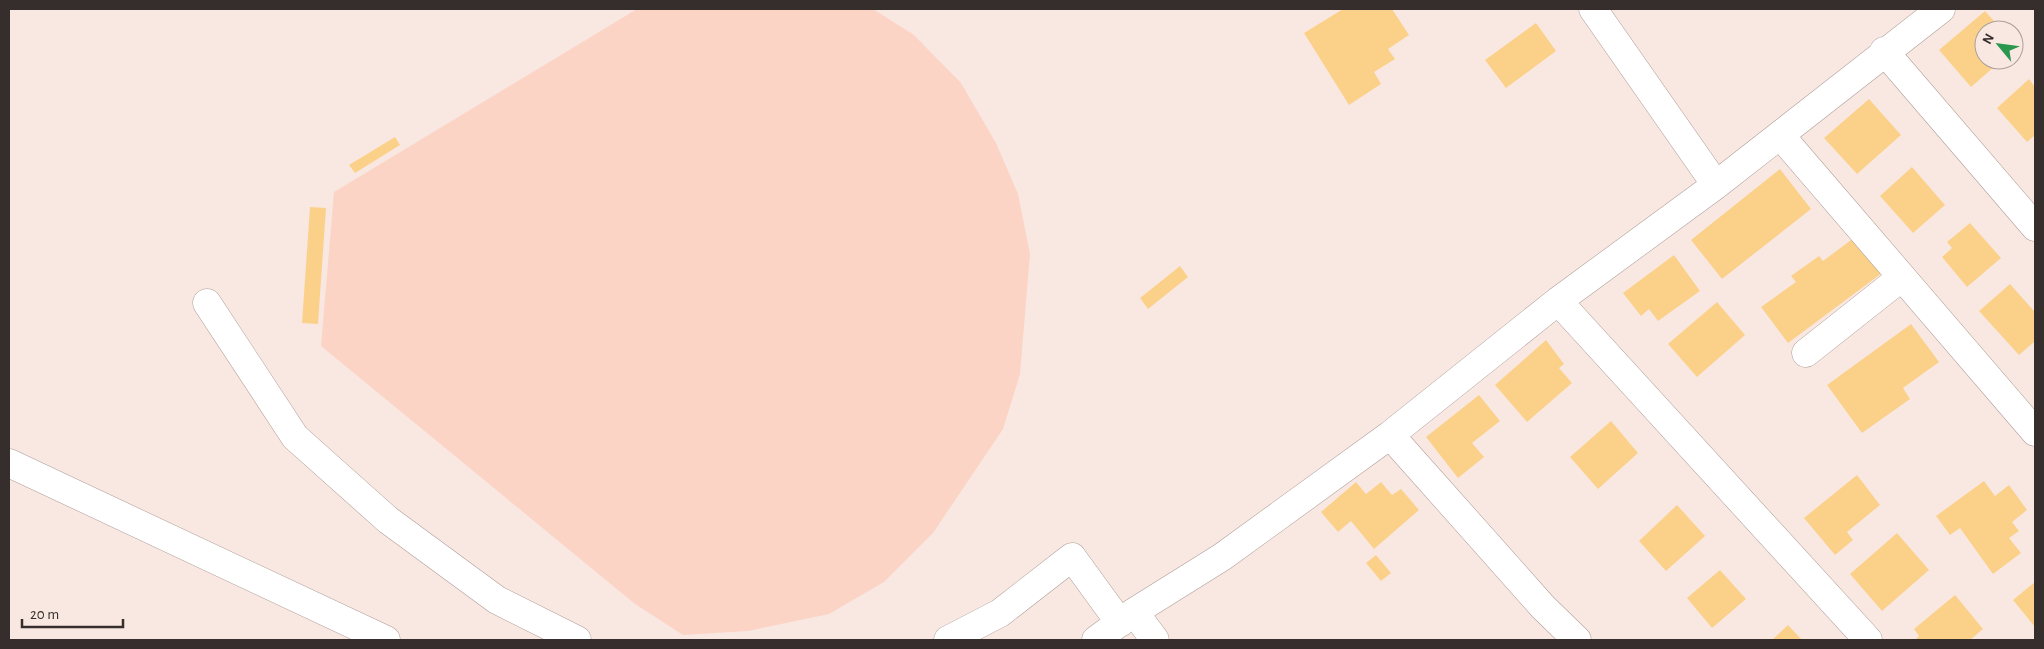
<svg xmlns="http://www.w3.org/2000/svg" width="2044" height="649" font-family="'Alegreya Sans',sans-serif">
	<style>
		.green { fill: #fbd4c5 }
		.building { fill: #fbd18a }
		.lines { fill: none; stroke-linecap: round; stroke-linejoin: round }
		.minor-casing { stroke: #ad9d97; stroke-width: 29 }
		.minor { stroke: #fff; stroke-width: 28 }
	</style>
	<rect width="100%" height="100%" fill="#f9e8e2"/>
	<path class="green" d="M637,9h236l41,26 47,48 35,60 22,51 12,60 -10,120 -17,55 -70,104 -49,49 -55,32 -81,17 -65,4 -48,-31 -314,-258 13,-154z"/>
	<path class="building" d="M1343,9h49l17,26 -21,14 7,10 -21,13 7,12 -32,21 -45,-72z
		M1985,11l17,19h-18v30h18l-31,27 -32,-37z
		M1536,23l20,28 -50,37 -21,-28z
		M2029,79l6,8v48l-8,7 -30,-34z
		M1869,99l32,36 -44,39 -33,-36z
		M395,137l5,8 -45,28 -6,-8z
		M1912,167l33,38 -32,28 -33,-37z
		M1780,169l31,40 -89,70 -31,-39z
		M310,207l16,1 -8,116 -16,-1z
		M1970,223l31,35 -34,29 -25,-30 10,-9 -5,-6z
		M1855,237l27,36 -94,70 -27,-36 35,-25 -5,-6 28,-20 4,5z
		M1674,255l26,36 -42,30 -9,-12 -8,7 -18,-23z
		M1180,266l8,11 -40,32 -8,-11z
		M2010,284l25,28v29l-16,14 -40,-44z
		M1717,302l28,33 -48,42 -29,-33z
		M1911,324l28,38 -36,26 7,11 -48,34 -35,-48z
		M1546,340l18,24 -5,4 13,15 -45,39 -32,-37z
		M1479,395l21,26 -28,22 12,14 -26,21 -32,-41z
		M1611,421l27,32 -40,36 -28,-32z
		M1857,475l23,30 -33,27 6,8 -18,15 -31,-37z
		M1984,481l11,15 14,-11 18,25 -15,12 7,9 -10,7 12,15 -28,21 -33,-46 -10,7 -14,-19z
		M1356,482l10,12 15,-12 11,13 9,-6 18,21 -45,39 -23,-28 -13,11 -17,-20z
		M1677,505l28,31 -39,35 -27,-30z
		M1897,533l32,37 -47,41 -32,-37z
		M1376,555l15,18 -10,8 -15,-18z
		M1720,570l26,29 -34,29 -25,-30z
		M2035,582v45l-22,-27z
		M1955,595l28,34 -13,11h-55l4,-4 -5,-7z
		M1788,625l14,15h-30z"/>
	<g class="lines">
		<g class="minor-casing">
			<path id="minor" d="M1593,9l123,176
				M1884,51l151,176
				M1780,135l255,297
				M1558,301l310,339
				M207,303l88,134 93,83 109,80 80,40
				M1806,353l96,-76
				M1390,435l153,172 34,33
				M9,463l377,177
				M1134,612l21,28
				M948,640l52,-27 72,-56 48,66
				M1096,640l38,-28 88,-55 168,-122 168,-134 158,-116 225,-176"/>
		</g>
		<use href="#minor" class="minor"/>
	</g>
	<rect width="2044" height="649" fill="none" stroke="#352e2c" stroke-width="20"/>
	<g transform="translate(1999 45) rotate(299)"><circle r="24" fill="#f9e8e2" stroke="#ab9e99"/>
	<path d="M0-4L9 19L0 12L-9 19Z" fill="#2a964e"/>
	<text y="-8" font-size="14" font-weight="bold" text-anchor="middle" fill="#352e2c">N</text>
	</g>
	<path d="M22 619v8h101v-8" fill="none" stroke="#352e2c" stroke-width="2.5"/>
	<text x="30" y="619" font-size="15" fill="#352e2c" stroke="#f9e8e2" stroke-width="4" paint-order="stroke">20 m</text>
</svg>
